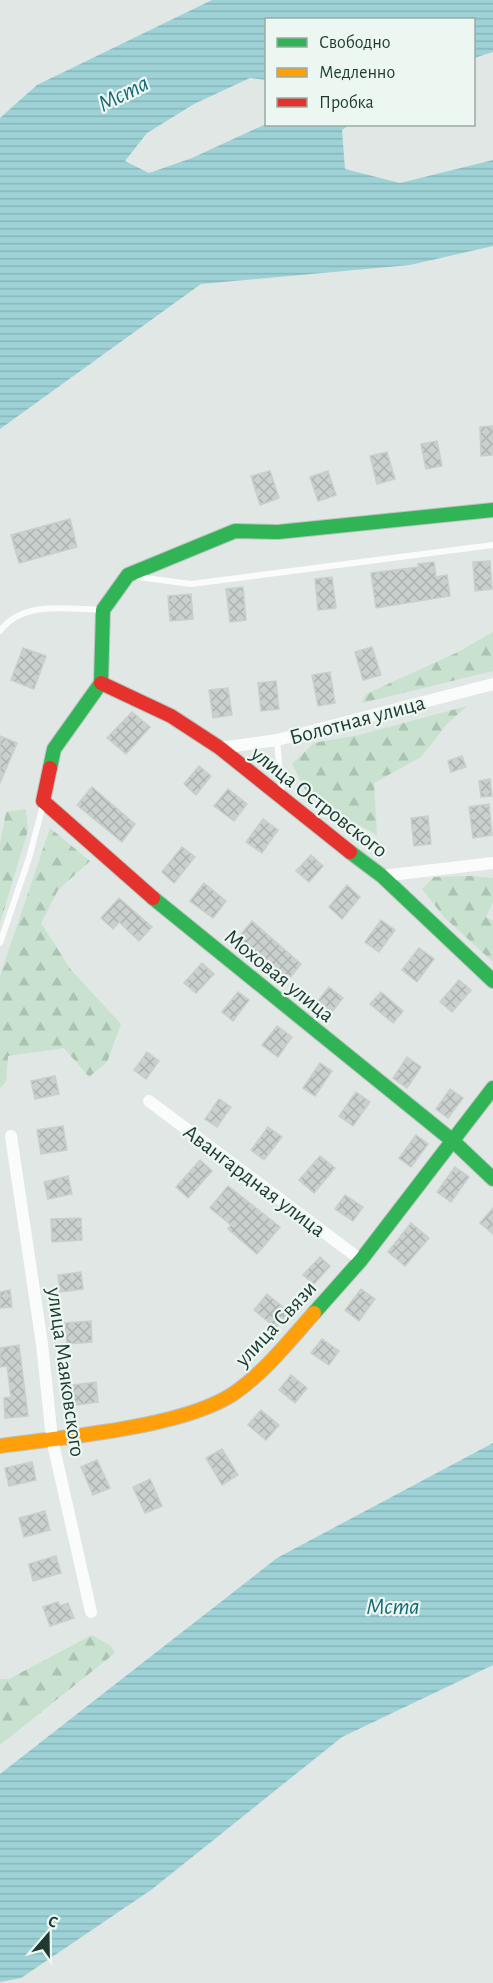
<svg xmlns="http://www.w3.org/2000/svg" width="493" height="1983" font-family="'Alegreya Sans',sans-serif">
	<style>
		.forest { fill: url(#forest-firs) }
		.water { fill: url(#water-rules) }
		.building { fill: url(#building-cross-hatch); stroke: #c9cfcc; stroke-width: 1.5 }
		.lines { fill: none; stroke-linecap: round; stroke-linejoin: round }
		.fast-casing { stroke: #b9c4bf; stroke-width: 16 }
		.slow-casing { stroke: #b9c4bf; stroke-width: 16 }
		.jam-casing { stroke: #b9c4bf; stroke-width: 16 }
		.lane { stroke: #fafbfb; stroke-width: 6 }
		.street { stroke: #fafbfb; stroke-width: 12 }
		.fast { stroke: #30b455; stroke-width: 14 }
		.slow { stroke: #ff9f0a; stroke-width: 14 }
		.jam { stroke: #e5322d; stroke-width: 14 }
		.labels { text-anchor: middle; stroke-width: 4.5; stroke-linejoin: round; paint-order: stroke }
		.street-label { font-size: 22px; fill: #1e3a31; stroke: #edf7f2 }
		.water-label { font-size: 24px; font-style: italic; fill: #176a77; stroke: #edf7f2 }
	</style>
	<defs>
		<pattern id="forest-firs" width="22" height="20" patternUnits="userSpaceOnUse" patternTransform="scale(1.5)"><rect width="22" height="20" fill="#c8e2cf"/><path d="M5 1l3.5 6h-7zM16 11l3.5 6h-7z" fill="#abc3b2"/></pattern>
		<pattern id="water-rules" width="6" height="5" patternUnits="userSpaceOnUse" patternTransform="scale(1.5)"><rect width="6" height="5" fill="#9ed2d7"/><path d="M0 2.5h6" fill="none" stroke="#88b5b9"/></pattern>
		<pattern id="building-cross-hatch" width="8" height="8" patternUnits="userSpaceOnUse" patternTransform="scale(1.5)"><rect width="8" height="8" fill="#c9d0cd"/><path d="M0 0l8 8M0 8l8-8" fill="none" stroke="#acb3b0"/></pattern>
	</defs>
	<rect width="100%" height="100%" fill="#e0e7e4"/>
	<path class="forest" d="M493,632v39l-131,32 4,-9 90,-41z
		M467,706l-20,18 -26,33 -47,26 3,52 -50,-27 -22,-19 -13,-25 22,-21 45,-8z
		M26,809l2,21 -28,93v-79l6,-32z
		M50,828l40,33 -32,29 -17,33 30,47 50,54 -14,38 -18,15 -25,-29 -56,8 -2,26 -6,6v-112z
		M471,876l22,2v24l-7,15 7,4v41l-49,-45 -22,-28 12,-12z
		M92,1635l19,11 4,7 -115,92v-66h9z"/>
	<path class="water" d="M212,0h281v52l-19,6v-38h-208v60l-16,-2 -56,26 -47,29 -22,28 24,12 43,-15 74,-34 83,1 -7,5 3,39 55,14 93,-23v86l-83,19 -209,19 -201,145v-311l37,-33z
		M493,1443v222l-151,72 -191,153 -130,88 -21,4v-208l277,-216z"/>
	<path class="building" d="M493,426v29l-12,1 -1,-29z
		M437,441l5,25 -16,3 -5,-25z
		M387,452l8,27 -18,5 -7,-28z
		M270,471l9,27 -19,7 -9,-29z
		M328,471l8,24 -18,6 -8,-24z
		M70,519l7,28 -58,16 -8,-28z
		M490,561l2,28 -17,2 -2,-29z
		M434,562l2,15 11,-2 3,21 -74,12 -5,-35 48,-6 -1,-3z
		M332,577l4,31 -18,2 -3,-31z
		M243,587l3,33 -16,2 -4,-33z
		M191,594l2,25 -23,2 -2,-25z
		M372,647l9,28 -18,5 -8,-28z
		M23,648l23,8 -12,33 -23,-9z
		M330,672l5,31 -17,3 -6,-31z
		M276,681l3,28 -18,2 -3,-28z
		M228,688l4,27 -19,3 -4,-28z
		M132,712l18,15 -24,27 -19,-16z
		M0,736l17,7 -17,40z
		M462,756l4,11 -15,5 -3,-11z
		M199,766l12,10 -15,19 -12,-11z
		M490,779l2,17 -11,1 -2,-16z
		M92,787l43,37 -13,18 -45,-37z
		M228,789l19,15 -13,17 -20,-15z
		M489,804l3,31 -19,3 -4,-31z
		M428,816l3,28 -17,2 -3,-28z
		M263,819l15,11 -16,23 -16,-11z
		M182,847l13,10 -21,26 -12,-11z
		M311,855l12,11 -14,16 -13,-11z
		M204,883l22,18 -13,17 -23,-17z
		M347,885l13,12 -18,22 -13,-12z
		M119,898l33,29 -13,14 -20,-19 -6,7 -12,-11z
		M381,920l14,10 -16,22 -14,-10z
		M252,921l49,43 -13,16 -18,-15 2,-1 -34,-26z
		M419,948l15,11 -17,23 -15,-12z
		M202,963l12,11 -18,19 -12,-10z
		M459,980l12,10 -19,22 -12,-10z
		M329,987l14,11 -11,14 -14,-11z
		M238,992l11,8 -16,21 -11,-9z
		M381,992l22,19 -10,12 -23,-19z
		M277,1026l15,11 -14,20 -16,-12z
		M147,1052l12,9 -13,18 -12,-9z
		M407,1057l14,10 -14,21 -14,-10z
		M320,1063l12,8 -17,25 -12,-8z
		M55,1076l4,18 -24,5 -4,-18z
		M450,1089l13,9 -15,20 -12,-9z
		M356,1092l14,10 -17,24 -14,-10z
		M219,1099l12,8 -14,20 -12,-8z
		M63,1126l4,24 -26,4 -4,-24z
		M268,1127l14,10 -18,23 -13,-10z
		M416,1135l12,9 -17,23 -12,-9z
		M320,1156l15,12 -21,25 -15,-13z
		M200,1160l12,11 -24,27 -12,-11z
		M455,1167l14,10 -18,25 -14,-10z
		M68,1176l4,18 -24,5 -4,-17z
		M228,1186l52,41 -23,27 -29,-25 3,-4 -21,-17z
		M345,1195l18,12 -10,14 -18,-12z
		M493,1208v26l-13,-11z
		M81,1218l1,22 -30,2 -1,-23z
		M411,1223l18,15 -24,28 -17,-14z
		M320,1257l10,9 -16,18 -11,-9z
		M81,1272l2,17 -23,3 -2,-17z
		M361,1289l14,10 -16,22 -14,-11z
		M10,1290l2,17 -12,1v-16z
		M267,1294l22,18 -13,16 -22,-18z
		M91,1321l1,21 -25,2 -2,-21z
		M322,1339l17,12 -10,14 -18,-12z
		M19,1345l9,71 -23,2 -1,-20 7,-1 -4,-31 -7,1v-19z
		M291,1375l16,13 -12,15 -16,-13z
		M96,1382l2,20 -29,4 -3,-20z
		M261,1410l18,15 -13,15 -18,-15z
		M222,1449l16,26 -16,10 -16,-27z
		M97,1460l13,28 -17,7 -12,-28z
		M32,1462l4,18 -27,6 -4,-18z
		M150,1479l12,27 -17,7 -12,-26z
		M45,1511l5,19 -26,7 -5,-19z
		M56,1556l5,17 -28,8 -4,-17z
		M58,1602l2,4 8,-3 6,15 -24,8 -7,-19z"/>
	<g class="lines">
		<g class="fast-casing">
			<path id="fast" d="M50,768l4,-19 47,-66 2,-73 25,-35 107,-44 43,1 215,-22
				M350,852l32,24 111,105
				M153,898l300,243 40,38
				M314,1313l47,-53 132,-172"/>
		</g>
		<g class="slow-casing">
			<path id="slow" d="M0,1446c63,-9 181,-18 233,-52 31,-21 56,-53 81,-81"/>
		</g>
		<g class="jam-casing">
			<path id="jam" d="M101,683l70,33 49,32 130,104
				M50,768l-7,33 110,97"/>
		</g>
		<path class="lane" d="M138,577l53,7 302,-39
			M0,631c23,-31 68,-22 102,-21
			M277,740l5,57
			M0,943l29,-85 14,-53"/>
		<path class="street" d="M220,748l57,-8 216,-56
			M382,876l111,-13
			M149,1101l212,159
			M11,1136l31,208 10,95 39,173"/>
		<use href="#fast" class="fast"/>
		<use href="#slow" class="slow"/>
		<use href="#jam" class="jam"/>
	</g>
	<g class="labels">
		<g class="street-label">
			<text transform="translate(357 719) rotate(-15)" y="8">Болотная улица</text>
			<text transform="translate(320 801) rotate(38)" y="8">улица Островского</text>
			<text transform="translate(280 975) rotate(39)" y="8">Моховая улица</text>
			<text transform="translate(255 1180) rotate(37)" y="8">Авангардная улица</text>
			<text transform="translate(275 1323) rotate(-47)" y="8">улица Связи</text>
			<text transform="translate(67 1372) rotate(82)" y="8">улица Маяковского</text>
		</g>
		<g class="water-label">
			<text transform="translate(123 93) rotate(-27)" y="8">Мста</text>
			<text x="393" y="1614">Мста</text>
		</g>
	</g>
	<rect x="265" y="18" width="210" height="108" fill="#edf7f2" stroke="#9aaba5" stroke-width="1.5"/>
	<rect x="277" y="38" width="30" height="9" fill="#30b455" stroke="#9aaba5" stroke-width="1.5"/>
	<text x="319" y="48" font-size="18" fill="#1e3a31">Свободно</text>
	<rect x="277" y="68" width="30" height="9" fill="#ff9f0a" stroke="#9aaba5" stroke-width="1.5"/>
	<text x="319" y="78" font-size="18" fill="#1e3a31">Медленно</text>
	<rect x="277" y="98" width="30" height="9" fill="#e5322d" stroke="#9aaba5" stroke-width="1.5"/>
	<text x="319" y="108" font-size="18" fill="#1e3a31">Пробка</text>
	<g transform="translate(48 1935) rotate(20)" stroke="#edf7f2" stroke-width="4.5" paint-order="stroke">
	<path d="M0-4.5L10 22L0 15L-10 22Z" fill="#1e3a31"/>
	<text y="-9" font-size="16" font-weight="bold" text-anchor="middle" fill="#1e3a31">С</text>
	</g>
</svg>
